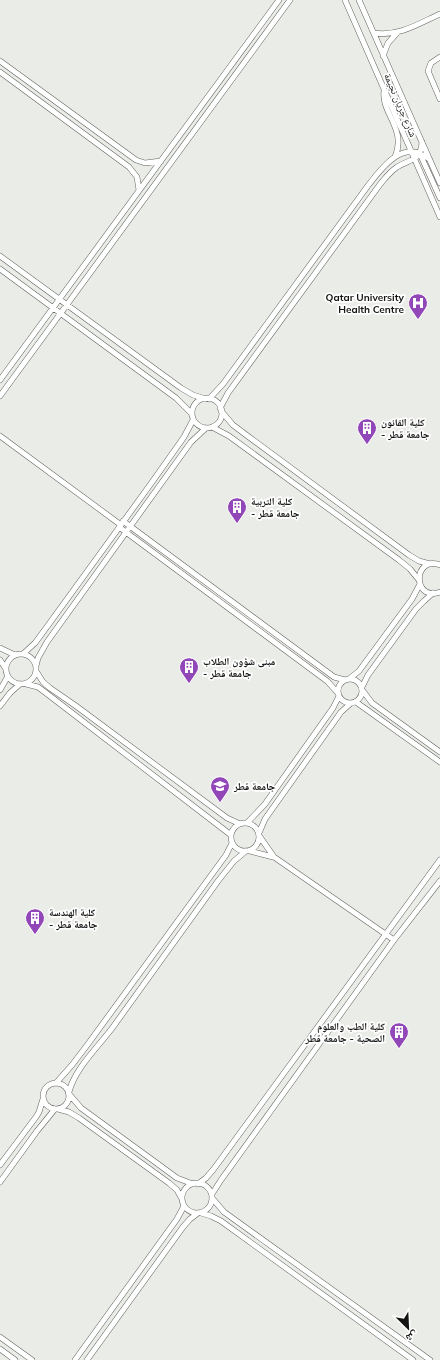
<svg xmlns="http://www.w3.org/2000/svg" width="440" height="1360" font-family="Mulish,'Noto Naskh Arabic',sans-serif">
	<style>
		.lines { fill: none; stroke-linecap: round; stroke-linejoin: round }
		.minor-casing { stroke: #60635e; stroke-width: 6 }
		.minor { stroke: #fff; stroke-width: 5 }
		.labels { text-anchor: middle; stroke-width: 3.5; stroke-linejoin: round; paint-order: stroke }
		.street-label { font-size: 10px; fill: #151614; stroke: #fff }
		.poi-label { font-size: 10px; font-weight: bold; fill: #151614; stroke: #fff; text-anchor: start }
	</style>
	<rect width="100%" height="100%" fill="#eaede7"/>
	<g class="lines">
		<g class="minor-casing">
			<path id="minor" d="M345,0l95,217
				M359,0l81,183
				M374,33c24,4 44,-9 66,-19
				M383,56l5,-13 9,-10
				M440,57l-9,6 -3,8 12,28
				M0,61l136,99 9,3 16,-2
				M0,72l129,95 8,10 2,13
				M384,91c-3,22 23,38 11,66
				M420,154l20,44
				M0,256l181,132 12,7 13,4
				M0,269l176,129 16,16
				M0,380l279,-380
				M0,396l290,-396
				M192 413a15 15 0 1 1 30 0a15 15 0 1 1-30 0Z
				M209,399l14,-15 144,-197c15,-20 37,-50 63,-27
				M220,408l8,-15 153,-210c5,-6 9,-11 16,-16 13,-8 24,-6 25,-25
				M221,411l12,14 16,12 160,118 10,6 11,3
				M212,427l17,9 170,124 11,9 9,11
				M0,436l121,89
				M123,521l211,156 11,3
				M119,527l208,154 11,12
				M440,565c-27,-10 -28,37 0,27
				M0,648l15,7
				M6 669a15 15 0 1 1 30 0a15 15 0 1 1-30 0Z
				M23,654l12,-11 14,-19 101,-139 34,-48 9,-17
				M0,660l6,9
				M36,666l2,-8 9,-16 144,-200 15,-14
				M36,671l7,11 7,6 26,18 151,112 13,6
				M338 691a12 12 0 1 1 24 0a12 12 0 1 1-24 0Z
				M349,679l10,-8 53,-72 8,-15
				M26,684l12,3 8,6 185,142
				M362,687l6,-12 48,-66 8,-8 9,-8
				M0,690l8,-14
				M363,691l9,12 68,49
				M356,702l84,60
				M0,706l10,-13 10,-9
				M231 837a14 14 0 1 1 28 0a14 14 0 1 1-28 0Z
				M247,823l18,-19 68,-96 6,-12
				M259,833l6,-14 76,-107 9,-8
				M260,837l14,20 120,83
				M250,851l23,6
				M43 1096a13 13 0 1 1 26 0a13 13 0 1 1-26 0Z
				M56,1083l16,-18 16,-21 138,-189 6,-12
				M69,1092c6,-24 30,-46 44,-65 35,-48 70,-97 105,-146l16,-20 12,-10
				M69,1094l12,14 81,59 15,11 16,6
				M58,1109l11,3 10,6 90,65 8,7 5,9
				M0,1165l36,-48 3,-5 4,-13
				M0,1182l37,-51 18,-22
				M182 1198a15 15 0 1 1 30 0a15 15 0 1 1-30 0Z
				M198,1184l8,-6 7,-8 227,-310
				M212,1194l9,-14 173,-240 46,-59
				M212,1198l12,14 206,148
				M201,1213l10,3 10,5 192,139
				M0,1337l32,23
				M0,1349l15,11
				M75,1360l102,-141 7,-13
				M87,1360l96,-133 7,-8 8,-6"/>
		</g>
		<use href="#minor" class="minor"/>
	</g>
	<defs>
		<g id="hospital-pin" transform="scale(1)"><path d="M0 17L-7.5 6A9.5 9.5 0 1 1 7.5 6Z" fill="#9247b9" stroke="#fff"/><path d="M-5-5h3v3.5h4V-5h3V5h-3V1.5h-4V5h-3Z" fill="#fff"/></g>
		<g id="building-pin" transform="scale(1)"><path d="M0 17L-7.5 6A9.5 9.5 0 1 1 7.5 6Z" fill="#9247b9" stroke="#fff"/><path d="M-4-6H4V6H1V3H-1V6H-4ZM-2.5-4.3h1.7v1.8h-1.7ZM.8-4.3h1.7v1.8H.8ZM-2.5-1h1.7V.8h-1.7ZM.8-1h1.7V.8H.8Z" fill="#fff"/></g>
		<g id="university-pin" transform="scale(1)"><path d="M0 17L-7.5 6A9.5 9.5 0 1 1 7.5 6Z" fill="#9247b9" stroke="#fff"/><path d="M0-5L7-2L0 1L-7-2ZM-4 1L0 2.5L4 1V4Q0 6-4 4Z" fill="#fff"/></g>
	</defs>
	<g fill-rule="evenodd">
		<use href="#hospital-pin" x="418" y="303"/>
		<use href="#building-pin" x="367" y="428"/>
		<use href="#building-pin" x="237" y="507"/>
		<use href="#building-pin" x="189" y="667"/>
		<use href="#university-pin" x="220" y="786"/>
		<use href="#building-pin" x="35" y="918"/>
		<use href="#building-pin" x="399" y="1032"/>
	</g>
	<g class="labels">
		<g class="street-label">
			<text transform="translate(401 105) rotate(67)" y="4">شارع جريان نجيمة</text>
		</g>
		<g class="poi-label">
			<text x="404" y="301" text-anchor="end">Qatar University<tspan x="404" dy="12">Health Centre</tspan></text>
			<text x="381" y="426">كلية القانون<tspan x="381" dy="12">- جامعة قطر</tspan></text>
			<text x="251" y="505">كلية التربية<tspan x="251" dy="12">- جامعة قطر</tspan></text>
			<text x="203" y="665">مبنى شؤون الطلاب<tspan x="203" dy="12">- جامعة قطر</tspan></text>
			<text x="234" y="790">جامعة قطر</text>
			<text x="49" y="916">كلية الهندسة<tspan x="49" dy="12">- جامعة قطر</tspan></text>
			<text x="385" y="1030" text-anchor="end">كلية الطب والعلوم<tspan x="385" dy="12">الصحية - جامعة قطر</tspan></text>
		</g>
	</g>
	<g transform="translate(408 1328) rotate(156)" stroke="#ffffff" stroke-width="3" paint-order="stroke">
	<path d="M0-3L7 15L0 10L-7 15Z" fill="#151614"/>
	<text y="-6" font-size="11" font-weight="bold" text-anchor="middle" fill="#151614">ش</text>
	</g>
</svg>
